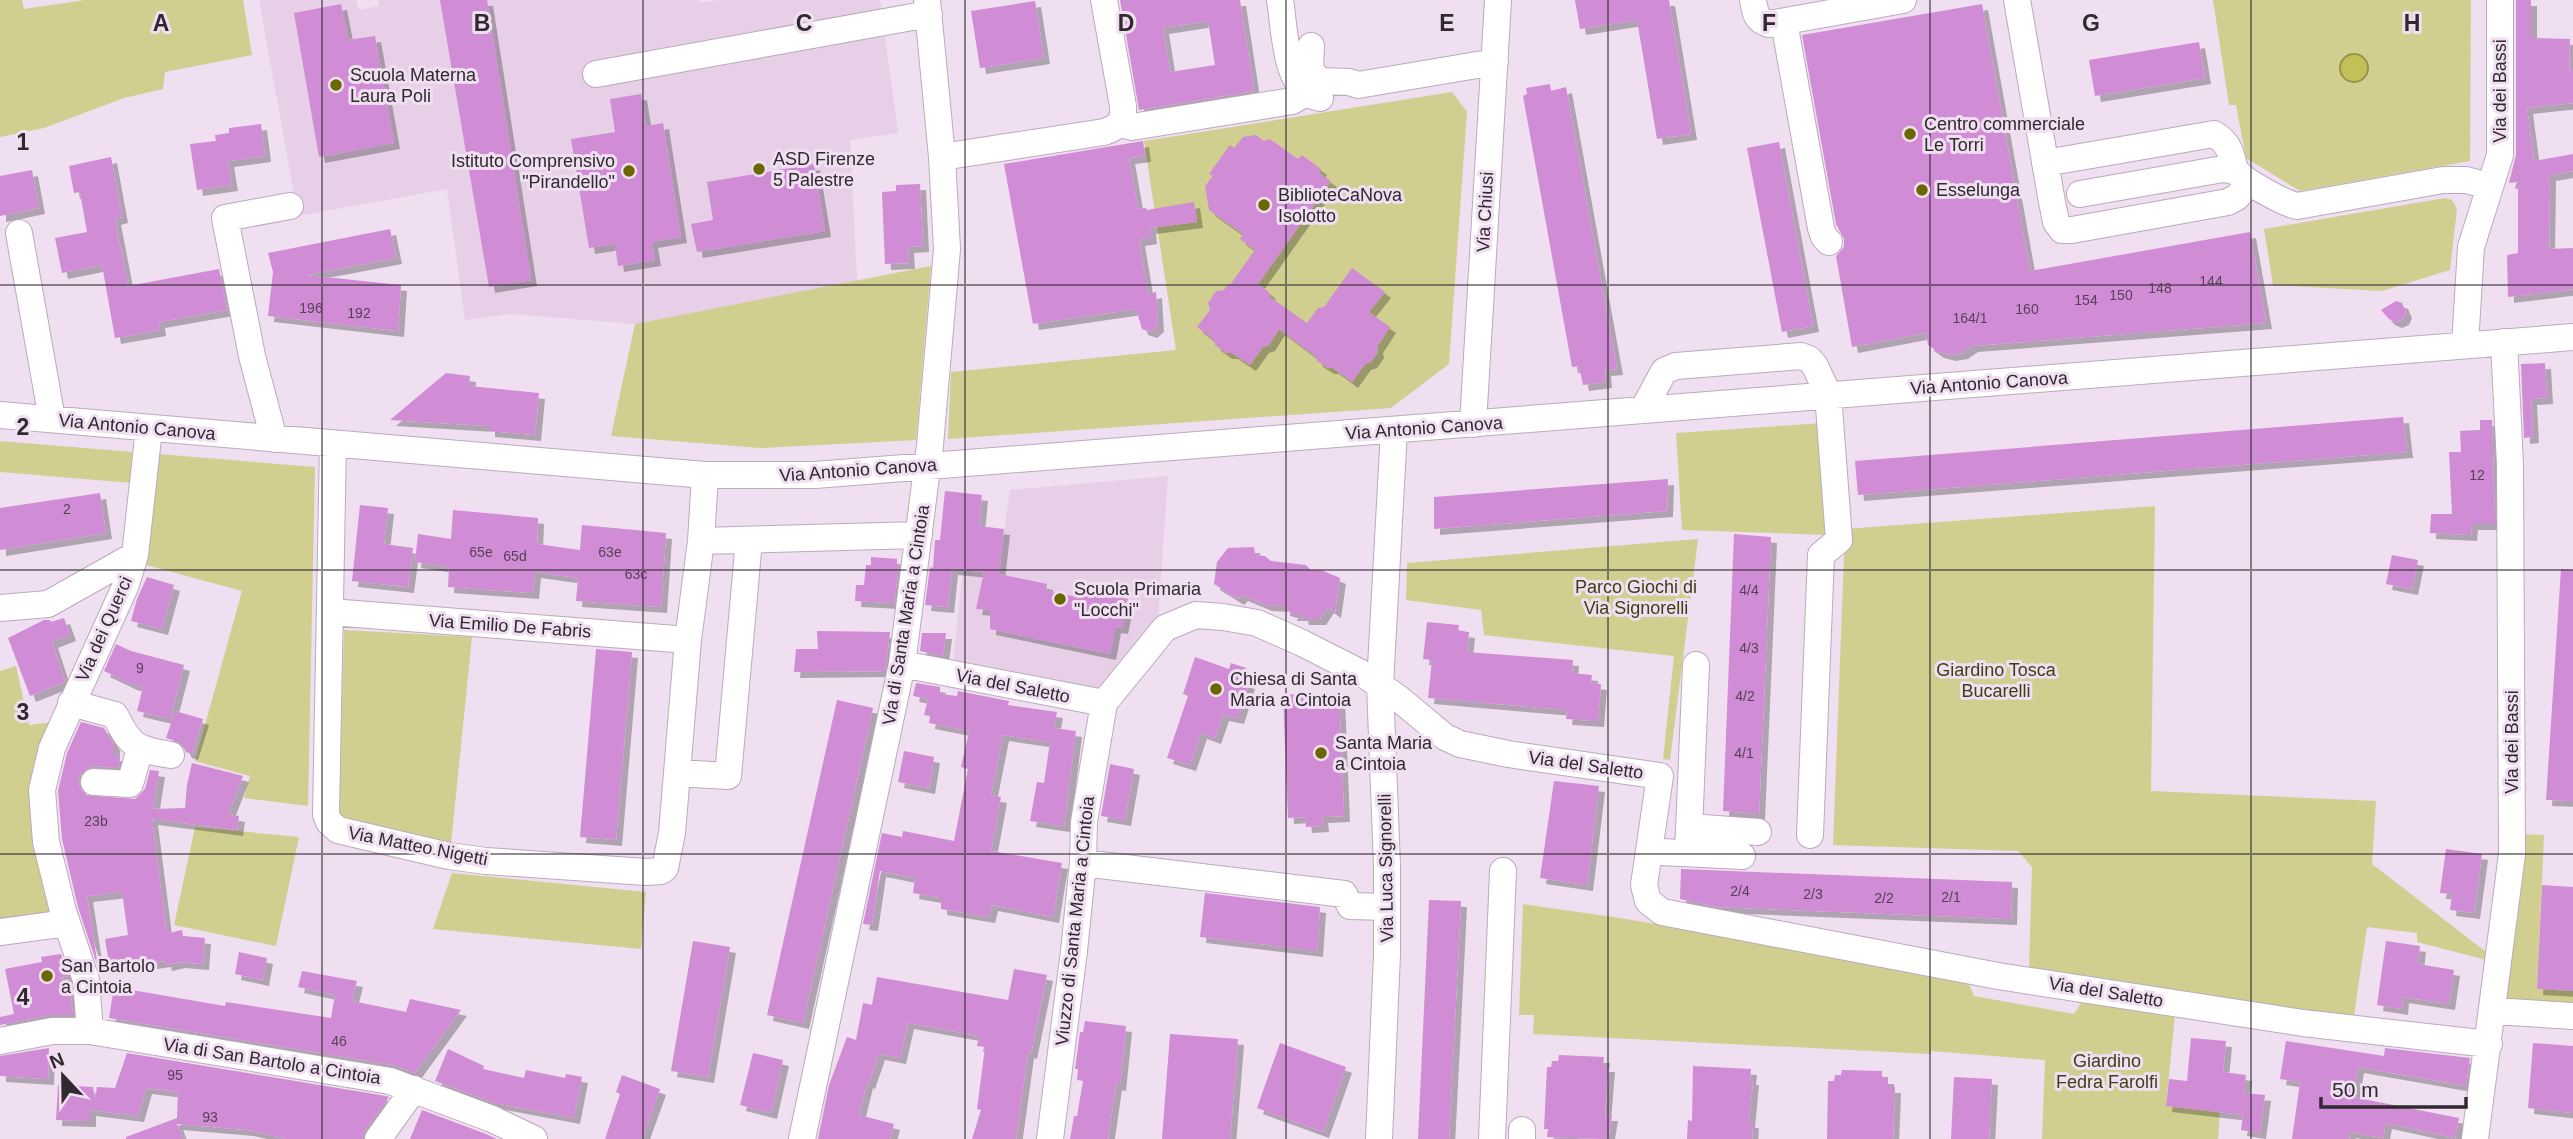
<svg xmlns="http://www.w3.org/2000/svg" width="2573" height="1139" font-family="Arial,sans-serif">
	<style>
		.built { fill: #e6cfe7 }
		.green { fill: #d0cf90 }
		.water { fill: #c3c058; stroke: #97934c; stroke-width: 2 }
		.building { fill: #d08cd4; fill-rule: evenodd; filter: url(#shadow) }
		.lines { fill: none; stroke-linecap: round; stroke-linejoin: round }
		.minor-casing { stroke: #bbaabc; stroke-width: 28 }
		.minor { stroke: #fff; stroke-width: 26 }
		.grid { fill: none; stroke: #302930; stroke-width: 2; stroke-opacity: 0.55 }
		.poi-dot { fill: #6b6700; stroke: #f0def1; stroke-width: 2.5 }
		.labels { text-anchor: middle; stroke-width: 6; stroke-linejoin: round; paint-order: stroke }
		.number-label { font-size: 14px; fill: #584259 }
		.poi-label { font-size: 18px; fill: #302930; stroke: #f0def1; text-anchor: start }
		.street-label { font-size: 18px; fill: #302930; stroke: #f0def1 }
		.park-label { font-size: 18px; fill: #403f13; stroke: #f0def1 }
		.grid-label { font-size: 23px; text-anchor: middle; font-weight: bold; fill: #302930; stroke: #f0def1; stroke-width: 6; stroke-linejoin: round; paint-order: stroke }
	</style>
	<defs>
		<filter id="shadow"><feDropShadow dx="6" dy="6" stdDeviation="0" flood-color="#0004"/></filter>
	</defs>
	<rect width="100%" height="100%" fill="#f0def1"/>
	<path class="built" d="M259,0h97l3,10 20,-4 -1,-6h321l1,3 19,-3h161l18,133 -48,7 7,141 -222,43 -125,-10 -45,6 -18,-131 -149,27z
		M1168,476l-10,144 -57,71 -148,-28 10,-93 35,4 12,-84z"/>
	<path class="green" d="M0,0h22l2,9 61,-9h158l9,55 -87,17 -2,17 -39,9 -80,30 -44,9z
		M2213,0h258l-1,161 -170,30 -54,-33 -10,-53h-7z
		M1452,92l15,20 -18,252 -58,44 -443,31 3,-67 225,-22 -32,-209z
		M2445,198l7,2 5,9 -7,61 -68,21 -109,-6 -9,-56z
		M931,266l-15,174 -155,8 -150,-12 24,-112z
		M1823,423l7,112 -148,-5 -6,-97z
		M0,441l133,11 1,4 -2,27 -132,-11z
		M158,454l157,13 -7,339 -64,-8 6,-22 -55,-15 47,-170 -96,-26z
		M2155,506l-4,285 225,10 -4,63 118,91v6l-73,-19v-9l-50,-6 -14,95 -324,-53 3,-102 -14,-16 -185,-6 12,-316z
		M1698,539l-28,221 -7,-1 11,-103 -190,-21 -3,-25 -75,-10 1,-37z
		M344,630l128,7 -21,207 -112,-28z
		M16,666l13,59 26,-3 -11,28 15,161 -59,9v-249z
		M195,827l104,10 -23,109 -102,-21z
		M2523,834l21,1 -7,153 36,3v15l-70,-5z
		M452,873l194,19 -5,57 -208,-20z
		M1523,904l97,14 346,59 8,19 100,18 9,-14 92,15 -9,90 54,7 -2,27h-176l3,-79 -114,-9 -1,3 -397,-20 1,-19h-15z"/>
	<path class="water" d="M2340 68a14 14 0 1 1 28 0a14 14 0 1 1-28 0Z"/>
	<path class="building" d="M440,0h47l44,280 -42,7z
		M1120,0h120l14,91 -115,19zM1208,21l7,44 -45,7 -7,-44z
		M1575,0h94l22,134 -34,5 -20,-119 -57,9z
		M2516,0h15v38l39,1 -1,32 4,-1v33l-46,5 7,53 39,-7v17l-23,4 -1,74 24,-1v41l-65,8 -1,-42 11,-2v-71l-9,1 7,-28z
		M1035,1l9,57 -64,10 -9,-57z
		M341,4l7,36 27,-4 19,107 -75,14 -25,-144z
		M1982,4l48,267 220,-39 16,91 -294,23 -10,7 -12,2 -12,-3 -10,-7 -2,-12 -74,14 -16,-91 8,-9v-8l-8,-15 -34,-189z
		M2199,42l6,36 -110,18 -6,-36z
		M1550,84l1,7 15,-4 51,282 -12,1 1,12 -23,3 -4,-19 -7,1 -49,-271 4,-2 -1,-6z
		M641,94l5,32 17,-3 18,114 -29,5 3,18 -37,6 -3,-22 -26,4 -18,-109 44,-7 -5,-33z
		M261,124l4,32 -37,5 4,24 -35,5 -7,-46 26,-3 -1,-6 14,-2v-5z
		M1256,135l8,6 6,-2 28,20 4,-4 19,14 -2,4 12,8 -73,103 11,8 1,5 37,26 11,-15 6,-1 28,-39 33,24 -16,20 21,15 -13,20 1,5 -7,10 -6,2 -13,18 -19,-14h-5l-11,-7 -1,-4 -37,-28 -10,16 -6,2 -13,18 -18,-12h-6l-11,-8 -1,-5 -17,-13 13,-17 -2,-7 8,-12 8,-1 4,-6 2,1 25,-35 -15,-11 3,-5 -34,-24 -4,-24 8,-10 -4,-2 21,-29 4,3 9,-11z
		M1143,141l2,15 -16,2 9,51 8,-1 1,2 47,-8 3,20 -47,6 1,10 -12,2 9,54 8,-2 2,34 -7,6 -9,-3 -6,-20 -103,15 -29,-160z
		M1779,142l34,184 -31,6 -35,-184z
		M111,157l11,60 -7,2 13,67 91,-17 8,41 -68,12 1,8 -45,8 -13,-73 -40,8 -7,-35 32,-6 -7,-40 -6,1 -5,-27z
		M814,164l11,67 -128,21 -6,-28 22,-4 -6,-38z
		M32,170l7,38 -39,8v-40z
		M920,184l3,62 -15,1 1,16 -24,1 -3,-72 14,-1v-6z
		M390,229l6,29 -90,17 95,10 -3,46 -130,-15 5,-44 -5,-19z
		M2396,301l6,2 4,9 -3,7 -7,3 -7,-3 -8,-9z
		M2545,363l2,35 -16,1 2,38 -9,1 -3,-74z
		M446,373l24,3 -1,10 70,7 -4,42 -46,-4v-5l-99,-6z
		M2403,417l4,35 -549,43 -3,-34z
		M2480,420h12l3,104h-23l-1,11 -41,-2 1,-19h21l-3,-62h12l-1,-21 20,-1z
		M1668,479l-1,32 -233,18v-32z
		M945,491l37,4 -3,31 25,3 -5,45 48,10 -1,7 36,7 1,-8 45,9 -6,29 -7,-1 -5,27 -120,-25v-19l-14,-1 8,-37 -32,-3 -4,38 -23,-2 5,-38 3,1 2,-28h5z
		M100,493l6,40 -106,17v-42z
		M360,505l28,3 -4,36 29,4 -5,39 -56,-6z
		M453,510l85,8 -1,26 43,6 2,-25 84,8 -5,74 -85,-6 2,-23 -43,-6 -2,21 -85,-6 1,-20 -34,-5 3,-28 33,5z
		M1734,534l37,3 -12,277 -36,-3z
		M1254,547l1,8 10,1 6,5 35,4 5,5h10l19,8 -5,34 -7,-5 -8,12h-17l-1,-4h-11l1,-3 -8,-2v-4l-18,-1 -24,-10 -4,4 -24,-15 3,-22 11,-14z
		M2392,555l26,5 -6,29 -26,-5z
		M871,557l26,2v5h2l-5,39 -39,-2 1,-16h8l2,-20h5z
		M2561,569l12,1v231l-27,-1z
		M147,577l27,8 -12,44 -31,-8 6,-22z
		M64,618l6,17 -18,7 13,40 -35,14 -22,-58 36,-18h6l1,2z
		M1427,622l32,3 -1,6 11,1 -2,20 106,8 -1,13 20,2 -1,8 10,1 -3,37 -32,-2 1,-9 -139,-12 4,-38 -9,-1z
		M817,631l73,1 -5,39 -91,1 2,-23h22z
		M922,633h24l-3,23 -23,-5z
		M116,644l15,7 53,14 -14,54 -33,-8 6,-24 -12,-3 -27,-13z
		M596,649l36,3 -16,188 -36,-3z
		M1195,657l34,12 2,-6 15,5 -5,13 8,2 -11,35 -15,-3 -8,23 -14,-5 -11,32 -23,-7 21,-62 -5,-2z
		M916,683l24,4v7l17,2 1,-5 51,10 -1,4 49,7 -3,16 22,3 -12,95 -34,-5 7,-39 7,1 6,-41 -47,-7 -12,60 10,2 -10,54 71,12 -9,54 -61,-12 -3,12 -48,-8v-11l-28,-5 2,-15 -35,-7 -8,54 -9,-1 19,-91 20,4 1,-6 51,10 14,-72 -7,-2 8,-36 -40,-8 1,-7 -6,-1 4,-16 -15,-3z
		M1316,693v2l23,-1 5,122 -22,1 1,9 -17,1 -1,-10 -17,1 -5,-123z
		M837,700l36,8 -70,315 -36,-8z
		M175,711l28,8 -11,35 -6,-2 -5,-9 -15,-5z
		M81,722l23,6 10,17v10l6,1 -2,12 -24,-2 -13,7 -3,7 2,8 6,7 49,4 10,-10 5,-19 9,1 -6,38 32,-1 2,-23 5,-22 51,13 -15,38 11,2 -2,14 -85,-11 14,110 3,-1v5l13,-3 1,6 22,2 -2,26 -24,-2 -13,3 -1,-4 -55,8 -5,-30 23,-4 -6,-43 -35,4 11,71 -20,-60 -16,-68 -4,-48 9,-38z
		M904,751l30,6 -5,31 -31,-6z
		M1110,764l24,5 -9,51 -24,-4z
		M1554,781l45,5 -12,99 -47,-7z
		M2446,849l36,5 -8,59 -24,-3 2,-16 -12,-1z
		M1681,869l331,13 -1,37 -293,-12 -38,-8z
		M2542,885l31,2v104l-36,-2z
		M1205,893l115,14 -3,44 -117,-14z
		M1429,900l32,1 -12,238h-31z
		M693,941l37,6 -22,130 -37,-6z
		M2386,941l34,5 -2,18 36,6 -5,34 -46,-7 -1,12 -25,-4z
		M239,952l28,6 -4,22 -28,-6z
		M61,954l7,22 -9,2 10,2 4,35h-24l-49,10v-8l14,-3 -9,-45 37,-7 -1,-5z
		M1014,969l33,6 -16,78 -3,-1 -12,87h-44l9,-29 -4,-1 8,-62 -8,-1 2,-10 -71,-13 -8,35 -21,-4 -10,29 -2,-1 -8,33 35,9 -4,15h-72l11,-54 18,-48 9,3 7,-37 9,2 5,-28 131,23z
		M302,971l55,10 -5,20 54,11 4,-13 51,11 -46,63 -22,-8 -284,-47 5,-31 111,19 1,-4 105,16 4,-23 -37,-8z
		M1085,1021l41,5 -6,59 -4,-1 -8,55h-38l4,-23h3l6,-35 -6,-1 1,-11h-3l5,-37h3z
		M1170,1034l68,5 -8,100h-68z
		M2191,1038l35,3 -3,31 23,3 -2,18 21,2 -5,38 -19,-3 2,-15 -77,-9 3,-27 18,2z
		M2286,1041l98,15 1,-8 85,10 -4,28 -108,-19 -5,30 106,21 -4,20 -69,-15 -3,15 -33,-6 -1,7h-57l8,-57 -20,-3z
		M1280,1043l66,24 -23,65 -66,-24z
		M2533,1043l40,3v67l-45,-5z
		M49,1048l-1,31 -48,-3v-20z
		M448,1049l36,17 -1,3 41,9 2,-8 39,8 1,-4 16,3 -8,41 -79,-15 -60,-22z
		M127,1053l259,43 3,1 -24,33 -3,9h-74l-40,-9 -71,-6 6,15h-57v-2l51,-19 1,-26 -32,-4 -8,28 -48,-6v11l-34,-1 2,-35 35,2 2,12 2,-12 18,1z
		M753,1053l30,7 -12,53 -31,-8z
		M1559,1055l45,2 -1,9h6l-4,49h7l-4,24 -61,-2 1,-8h-4l3,-62h4l1,-6h6z
		M1693,1066l58,3 -1,10h3l-4,43h4l-1,17h-65l1,-19 4,1z
		M1842,1070l40,1v7h6v9h7l-2,52h-66l1,-58h6l1,-6h6z
		M622,1075l38,14 -18,50h-37l15,-45 -4,-2z
		M1954,1077l38,2 -3,60h-38z
		M422,1110l64,24 11,5h-87z"/>
	<g class="lines">
		<g class="minor-casing">
			<path id="minor" d="M1280,0c5,29 4,92 40,98
				M1753,0c2,12 3,21 16,24l134,-24
				M2017,0l35,202 4,20 6,8h10l156,-28 9,-5 13,-14
				M1784,22l37,206 3,9 5,5
				M1311,46l-1,23 9,12
				M596,74l333,-60
				M1120,124l12,3 160,-26 14,-8 13,-12 30,1 9,3 137,-23
				M942,157l162,-25c15,-5 20,-10 19,-26l-19,-106
				M2045,163l169,-29c15,9 17,19 21,36
				M2080,194l143,-25c16,1 16,7 29,15 14,8 29,18 45,22l146,-26h23l23,6
				M19,233l33,186
				M2465,345l6,-98 29,-92v-155
				M1643,410l21,-39 12,-5 125,-10 8,3 6,7 13,28 11,146 -18,15 -11,280
				M0,415l705,60h110l1758,-138
				M1473,424l25,-424
				M274,439l-22,-83 -27,-138 65,-12
				M333,444l-7,370 3,8 9,8 111,26 37,5 160,11 15,-1 4,-3 7,-35 16,-193 13,-99 4,-66
				M701,541l218,-6
				M0,608l48,-4 87,-49
				M331,612l357,28
				M902,664l202,39
				M71,703l44,12c16,33 22,34 56,40
				M1104,703l61,-75 31,-13 27,2 34,6 45,20 61,31 34,23 48,40 15,7 48,10 152,22 -16,109 4,16 14,11 336,64 305,47 186,21
				M677,773l51,3 21,-236
				M94,782l36,2 10,-35
				M1689,827l69,5
				M1661,852l81,4
				M1688,853l8,-188
				M1083,863l261,31 6,12 37,1
				M0,932l67,-9
				M2493,1011l80,5
				M90,1031l-4,-51 -23,-69 -17,-69 -4,-52 10,-42 73,-161 10,-32 14,-126
				M0,1041l52,-10h38l300,50 102,38 42,20
				M378,1139l36,-50
				M802,1139l100,-475 28,-219 17,-196 -5,-92 -15,-157
				M1050,1139l24,-188 9,-88 1,-41 20,-119
				M1379,1139l8,-185v-88l-7,-181 14,-255
				M1492,1139l11,-268
				M1522,1139v-9
				M2475,1139l37,-285 -2,-390 -6,-122"/>
		</g>
		<use href="#minor" class="minor"/>
	</g>
	<path class="grid" d="M322,0v1139M643,0v1139M965,0v1139M1286,0v1139M1608,0v1139M1930,0v1139M2251,0v1139M0,285h2573M0,570h2573M0,854h2573"/>
	<g class="poi-dot">
		<circle cx="336" cy="85" r="7"/>
		<circle cx="1910" cy="134" r="7"/>
		<circle cx="759" cy="169" r="7"/>
		<circle cx="629" cy="171" r="7"/>
		<circle cx="1922" cy="190" r="7"/>
		<circle cx="1264" cy="205" r="7"/>
		<circle cx="1060" cy="599" r="7"/>
		<circle cx="1216" cy="689" r="7"/>
		<circle cx="1321" cy="753" r="7"/>
		<circle cx="47" cy="976" r="7"/>
	</g>
	<g class="labels">
		<g class="number-label">
			<text x="2211" y="286">144</text>
			<text x="2160" y="293">148</text>
			<text x="2121" y="300">150</text>
			<text x="2086" y="305">154</text>
			<text x="311" y="313">196</text>
			<text x="2027" y="314">160</text>
			<text x="359" y="318">192</text>
			<text x="1970" y="323">164/1</text>
			<text x="2477" y="480">12</text>
			<text x="67" y="514">2</text>
			<text x="481" y="557">65e</text>
			<text x="610" y="557">63e</text>
			<text x="515" y="561">65d</text>
			<text x="636" y="579">63c</text>
			<text x="1749" y="595">4/4</text>
			<text x="1749" y="653">4/3</text>
			<text x="140" y="673">9</text>
			<text x="1745" y="701">4/2</text>
			<text x="1744" y="758">4/1</text>
			<text x="96" y="826">23b</text>
			<text x="1740" y="896">2/4</text>
			<text x="1813" y="899">2/3</text>
			<text x="1951" y="902">2/1</text>
			<text x="1884" y="903">2/2</text>
			<text x="339" y="1046">46</text>
			<text x="175" y="1080">95</text>
			<text x="210" y="1122">93</text>
		</g>
		<g class="poi-label">
			<text x="350" y="81">Scuola Materna<tspan x="350" dy="21">Laura Poli</tspan></text>
			<text x="1924" y="130">Centro commerciale<tspan x="1924" dy="21">Le Torri</tspan></text>
			<text x="773" y="165">ASD Firenze<tspan x="773" dy="21">5 Palestre</tspan></text>
			<text x="615" y="167" text-anchor="end">Istituto Comprensivo<tspan x="615" dy="21">"Pirandello"</tspan></text>
			<text x="1936" y="196">Esselunga</text>
			<text x="1278" y="201">BiblioteCaNova<tspan x="1278" dy="21">Isolotto</tspan></text>
			<text x="1074" y="595">Scuola Primaria<tspan x="1074" dy="21">"Locchi"</tspan></text>
			<text x="1230" y="685">Chiesa di Santa<tspan x="1230" dy="21">Maria a Cintoia</tspan></text>
			<text x="1335" y="749">Santa Maria<tspan x="1335" dy="21">a Cintoia</tspan></text>
			<text x="61" y="972">San Bartolo<tspan x="61" dy="21">a Cintoia</tspan></text>
		</g>
		<g class="street-label">
			<text transform="translate(2500 91) rotate(-90)" y="6">Via dei Bassi</text>
			<text transform="translate(1485 212) rotate(-87)" y="6">Via Chiusi</text>
			<text transform="translate(1989 383) rotate(-4)" y="6">Via Antonio Canova</text>
			<text transform="translate(137 427) rotate(5)" y="6">Via Antonio Canova</text>
			<text transform="translate(1424 428) rotate(-4)" y="6">Via Antonio Canova</text>
			<text transform="translate(858 470) rotate(-4)" y="6">Via Antonio Canova</text>
			<text transform="translate(906 615) rotate(-81)" y="6">Via di Santa Maria a Cintoia</text>
			<text transform="translate(510 626) rotate(4)" y="6">Via Emilio De Fabris</text>
			<text transform="translate(104 629) rotate(-66)" y="6">Via dei Querci</text>
			<text transform="translate(1013 686) rotate(11)" y="6">Via del Saletto</text>
			<text transform="translate(2512 742) rotate(-90)" y="6">Via dei Bassi</text>
			<text transform="translate(1586 765) rotate(8)" y="6">Via del Saletto</text>
			<text transform="translate(418 846) rotate(11)" y="6">Via Matteo Nigetti</text>
			<text transform="translate(1386 868) rotate(-91)" y="6">Via Luca Signorelli</text>
			<text transform="translate(1075 921) rotate(-84)" y="6">Viuzzo di Santa Maria a Cintoia</text>
			<text transform="translate(2106 992) rotate(9)" y="6">Via del Saletto</text>
			<text transform="translate(272 1061) rotate(9)" y="6">Via di San Bartolo a Cintoia</text>
		</g>
		<g class="park-label">
			<text x="1636" y="593">Parco Giochi di<tspan x="1636" dy="21">Via Signorelli</tspan></text>
			<text x="1996" y="676">Giardino Tosca<tspan x="1996" dy="21">Bucarelli</tspan></text>
			<text x="2107" y="1067">Giardino<tspan x="2107" dy="21">Fedra Farolfi</tspan></text>
		</g>
	</g>
	<g class="grid-label">
		<text x="161" y="31">A</text>
		<text x="482" y="31">B</text>
		<text x="804" y="31">C</text>
		<text x="1126" y="31">D</text>
		<text x="1447" y="31">E</text>
		<text x="1769" y="31">F</text>
		<text x="2091" y="31">G</text>
		<text x="2412" y="31">H</text>
		<text x="23" y="150">1</text>
		<text x="23" y="435">2</text>
		<text x="23" y="720">3</text>
		<text x="23" y="1005">4</text>
	</g>
	<g transform="translate(63 1076) rotate(338)" stroke="#f0def1" stroke-width="5" paint-order="stroke">
	<path d="M0-5L12 26L0 18L-12 26Z" fill="#302930"/>
	<text y="-10" font-size="19" font-weight="bold" text-anchor="middle" fill="#302930">N</text>
	</g>
	<path d="M2321 1097v10h145v-10" fill="none" stroke="#302930" stroke-width="3.5"/>
	<text x="2332" y="1097" font-size="21" fill="#302930" stroke="#f0def1" stroke-width="5" paint-order="stroke">50 m</text>
</svg>
